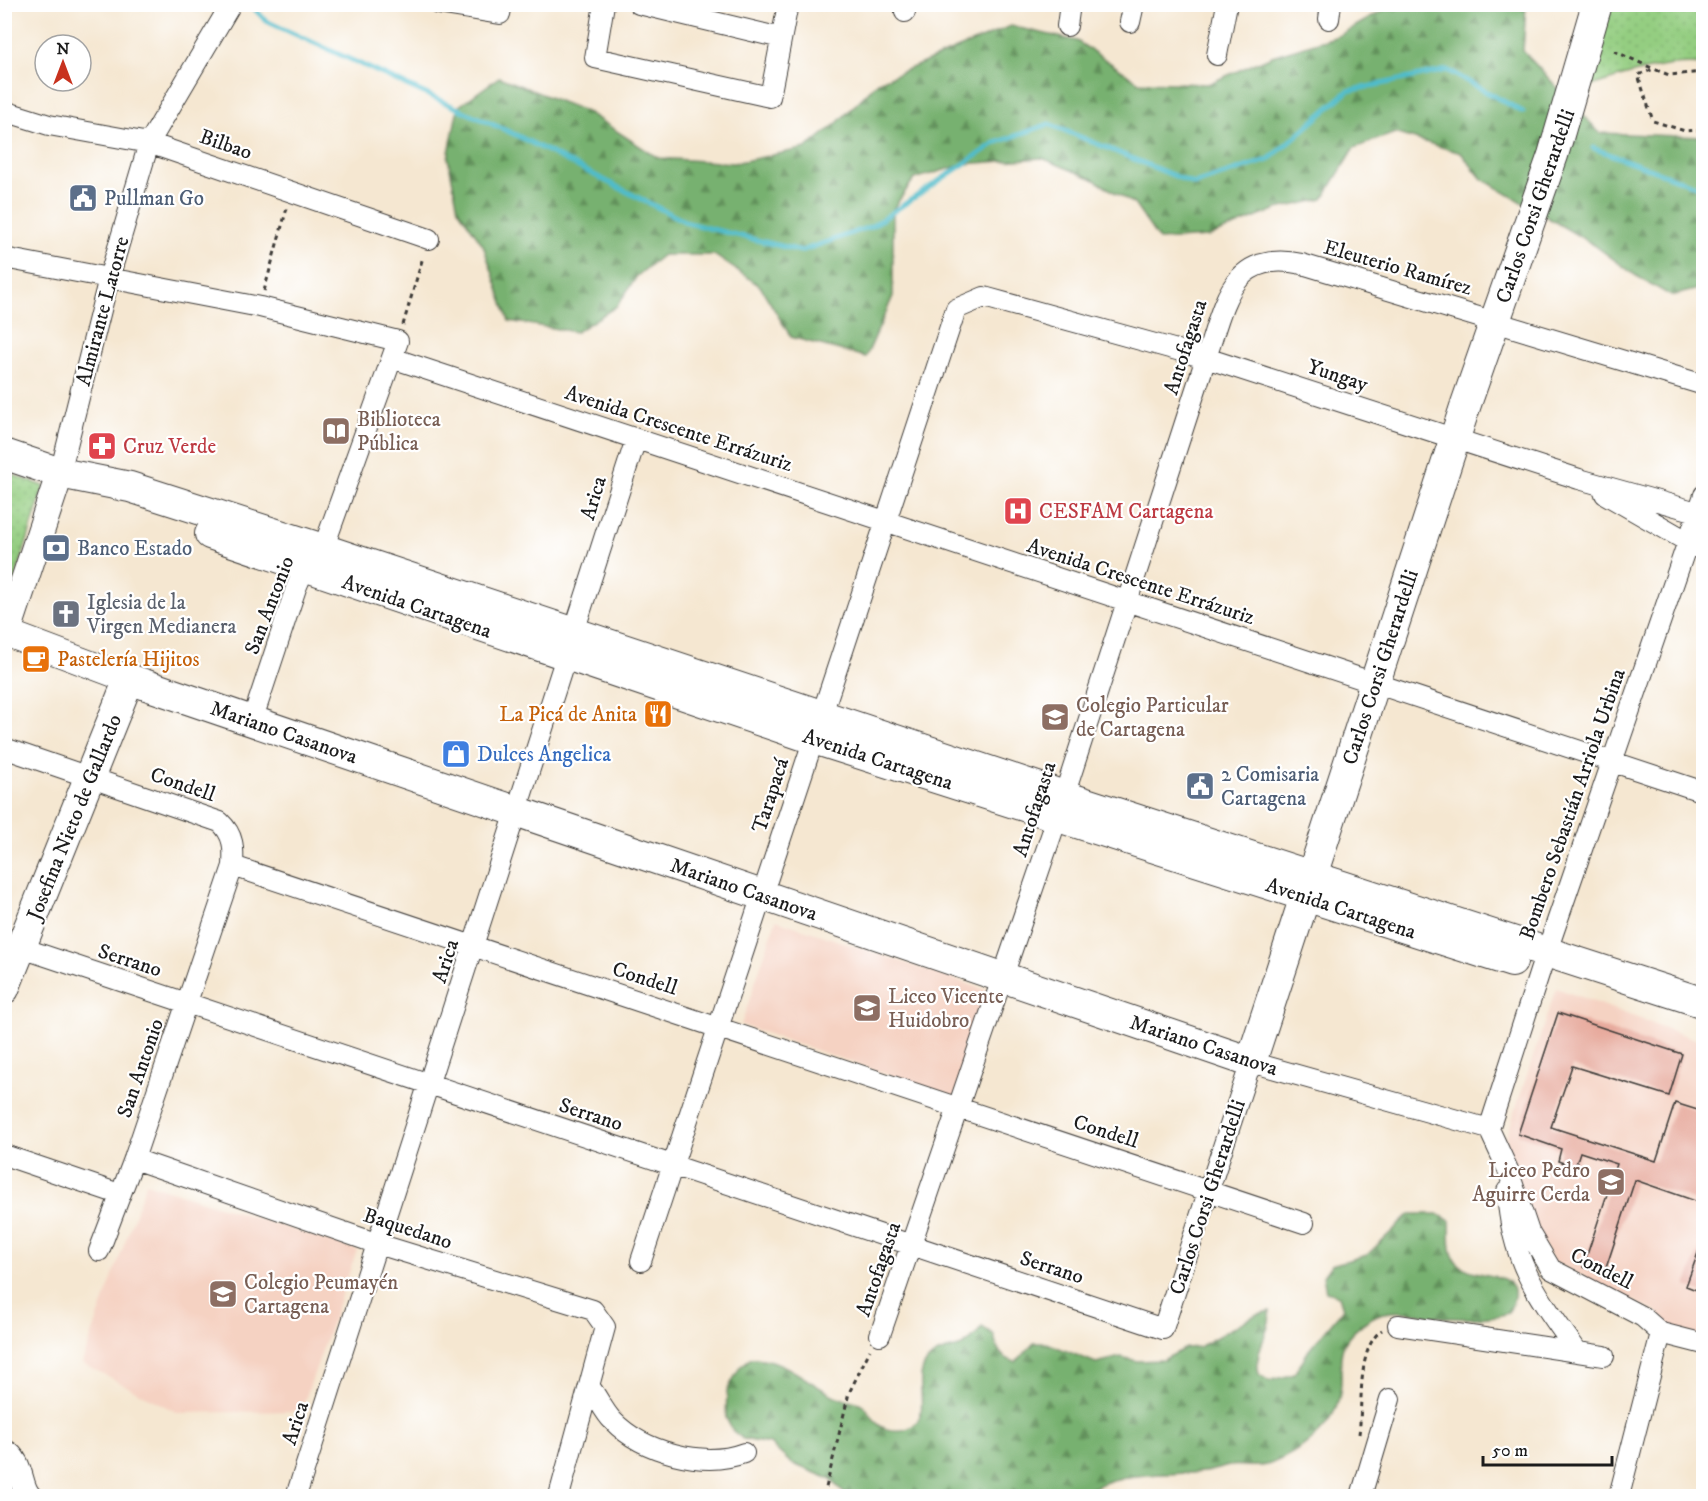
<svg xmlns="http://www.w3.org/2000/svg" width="1708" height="1501" font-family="'IM FELL DW Pica',serif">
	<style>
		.built { fill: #f5d2c2 }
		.forest { fill: url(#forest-firs); stroke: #4a6646; stroke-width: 1.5 }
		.park { fill: url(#park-dots); stroke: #58754e; stroke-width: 1.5 }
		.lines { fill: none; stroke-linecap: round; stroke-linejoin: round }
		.stream { stroke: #50bcca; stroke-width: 5 }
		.building { fill: #e7aa9d }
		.minor-casing { stroke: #3d3a37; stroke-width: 22 }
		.tertiary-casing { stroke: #3d3a37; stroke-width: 26 }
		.secondary-casing { stroke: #3d3a37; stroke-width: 29 }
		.primary-casing { stroke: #3d3a37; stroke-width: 32 }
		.path { stroke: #3d3a37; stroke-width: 3; stroke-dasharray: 4.5 4.5; stroke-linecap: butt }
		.minor { stroke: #fff; stroke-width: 20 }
		.tertiary { stroke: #fff; stroke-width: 24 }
		.secondary { stroke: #fff; stroke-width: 27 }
		.primary { stroke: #fff; stroke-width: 30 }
		.labels { text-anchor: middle; stroke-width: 4.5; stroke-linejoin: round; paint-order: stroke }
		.street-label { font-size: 21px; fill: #1c1c1c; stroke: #fff }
		.service-label { font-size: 21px; fill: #4e5e75; stroke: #fff; text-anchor: start }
		.education-label { font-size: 21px; fill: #785e54; stroke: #fff; text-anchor: start }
		.health-label { font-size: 21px; fill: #be3a42; stroke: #fff; text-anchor: start }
		.worship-label { font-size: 21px; fill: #5b616d; stroke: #fff; text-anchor: start }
		.food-label { font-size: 21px; fill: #c56008; stroke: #fff; text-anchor: start }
		.shop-label { font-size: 21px; fill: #366cbe; stroke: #fff; text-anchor: start }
	</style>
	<defs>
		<pattern id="forest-firs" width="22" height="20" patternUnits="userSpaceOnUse" patternTransform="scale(1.5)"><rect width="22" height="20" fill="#77b16f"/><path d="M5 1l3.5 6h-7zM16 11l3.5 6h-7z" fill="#618f5a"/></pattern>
		<pattern id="park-dots" width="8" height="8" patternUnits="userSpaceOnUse" patternTransform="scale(1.5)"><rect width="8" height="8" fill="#94ce81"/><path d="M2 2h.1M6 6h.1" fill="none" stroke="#7fb06f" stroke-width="1.8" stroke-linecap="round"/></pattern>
	</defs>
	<rect width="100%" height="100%" fill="#fff"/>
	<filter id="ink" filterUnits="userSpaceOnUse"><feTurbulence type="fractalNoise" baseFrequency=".0167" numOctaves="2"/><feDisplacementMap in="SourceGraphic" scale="12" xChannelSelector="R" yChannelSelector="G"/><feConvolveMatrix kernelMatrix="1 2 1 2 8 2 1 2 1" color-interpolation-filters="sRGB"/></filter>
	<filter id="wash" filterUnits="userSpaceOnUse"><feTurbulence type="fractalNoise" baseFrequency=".008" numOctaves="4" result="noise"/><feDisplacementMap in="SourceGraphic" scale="24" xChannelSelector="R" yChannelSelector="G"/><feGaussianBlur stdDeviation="1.35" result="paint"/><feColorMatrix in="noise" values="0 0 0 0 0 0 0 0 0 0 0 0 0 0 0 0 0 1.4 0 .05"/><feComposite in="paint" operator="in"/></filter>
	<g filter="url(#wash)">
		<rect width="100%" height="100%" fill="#f5e7d1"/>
		<path class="built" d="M776,920l216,72 -35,106 -216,-73z
			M1556,988l147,54 1,278 -5,15 -31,-2 -11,-21 -103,-50 -23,-41 -27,-77z
			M146,1183l211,67 -56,161 -123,2 -96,-50z"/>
		<path class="forest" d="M1393,5h133l-3,46 77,82 103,4v151l-32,8 -36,-21 -41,-30 -112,-66 -21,-26 -66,-20 -41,15 -31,51 -46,10 -69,28 -49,3 -25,-36 -41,-25 -51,-21 -77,6 -51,15 -21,30v87l-27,61 -75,-20 -31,-51 -46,-31h-51l-26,21 -20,30 -41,26 -67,-11 -26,-76 -25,-36 -10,-51 10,-51 41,-30 90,36 69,45 76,5 72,-15 31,-25 41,-41 133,-56 66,15 62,41 69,2 64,-28 66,-20z
			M1410,1214h28l12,7c1,12 -2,30 6,40 17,23 78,3 52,52 -18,6 -39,6 -58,5 -25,-1 -58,-14 -80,1 -46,29 -21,47 -32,83 -9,30 -41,51 -68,62 -12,5 -28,0 -41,2 -9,2 -17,5 -26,6 -40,4 -89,-3 -122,24h-234l-17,-17 -39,-16 -21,-19 -27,-5 -10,-8 -7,-13 1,-27 13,-24 11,-9c33,-1 57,26 86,39 8,3 19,3 26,8 6,5 9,13 14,18 8,9 29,10 38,1 15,-16 -2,-43 11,-61 9,-13 23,-12 36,-17 8,-4 15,-12 20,-19l12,8c3,16 7,23 22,27l18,-19h13l49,20 25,-6 16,4 26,-1 23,-12 13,-1 58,-33 13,-3c1,23 -17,39 -11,63l10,7 25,-7 15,-24 34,-41 -4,-13 -13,-4 -3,-16 8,-11 36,-10z"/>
		<path class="park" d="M1608,5h95v60c-39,-4 -81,11 -118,23z
			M5,472l39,14 -39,127z"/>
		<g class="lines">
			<path class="stream" d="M250,4l16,17 250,114 172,88 113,28 71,-25 123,-83 54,-19 145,60 74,-24 80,-69 99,-21 76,42
				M1593,148l111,41"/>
		</g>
		<g id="blocks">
			<path class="building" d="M1558,1013l124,41 -13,42 -97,-30 -21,61 105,34 19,-58 29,9v92l-69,-24 -31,94 -21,-7 34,-103 -37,-12 -5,15 -17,-6 3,-12 -43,-15z
				M1702,1242h2v51l-18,-7z"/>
		</g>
	</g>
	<g filter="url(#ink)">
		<use href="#blocks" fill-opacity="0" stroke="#3d3a37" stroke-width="1.5"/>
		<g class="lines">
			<g class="minor-casing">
				<path id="minor" d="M438,4l62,10 2,-10
					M604,4l-9,54 175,39 18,-93
					M639,4l142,34
					M905,12l1,-8
					M1329,19l2,-15
					M1130,22l4,-18
					M1067,26l3,-22
					M1217,55l10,-51
					M4,111l45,14 100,18 280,96
					M4,258l256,49 138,34 -71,197 -22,29 -9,21 -44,133
					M392,358l1312,434
					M60,473l49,-195 40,-135 82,-139
					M1605,494l99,57
					M4,748l216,74c14,13 14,26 13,44l-99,293 -35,92
					M233,866l1071,357
					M4,942l1159,387 88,-267 238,67
					M1489,1129l51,-158 164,-476
					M1489,1129l19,41 21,62 22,37 92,48 18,16 43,11
					M4,1155l115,39
					M134,1159l244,85 215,66 12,17 -46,169
					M1507,1191c4,71 30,104 70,160
					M641,1261l315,-952 28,-12 222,61 373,121 125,35
					M1398,1325l206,31
					M880,1335l172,-502 154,-475c18,-53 24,-109 96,-94l402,121
					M589,1386c9,11 14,25 24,35 30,31 91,47 131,32
					M296,1496l340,-1057
					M1361,1496l29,-97
					M1619,1496l42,-163"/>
			</g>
			<g class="tertiary-casing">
				<path id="tertiary" d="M4,1451c19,10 15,35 25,45"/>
			</g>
			<g class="secondary-casing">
				<path id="secondary" d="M4,632l125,47
					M7,633l53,-160"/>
			</g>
			<g class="primary-casing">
				<path id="primary" d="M4,454l56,19 70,14 190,61 744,248 640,207
					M210,534l604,205 698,223
					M4,989l125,-310 1122,383 215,-658 87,-249 44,-151"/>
			</g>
			<path class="path" d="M1614,51l40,18
				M1704,72l-35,3 -15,-6 -16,6 15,46 32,10 19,-1
				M264,291l23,-83
				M403,325l20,-68
				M1359,1434c4,-29 -3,-86 23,-104
				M824,1496l25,-103 21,-43"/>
			<use href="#minor" class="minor"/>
			<use href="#tertiary" class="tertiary"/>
			<use href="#secondary" class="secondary"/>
			<use href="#primary" class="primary"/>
		</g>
	</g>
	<defs>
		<g id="civic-square" transform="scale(1.5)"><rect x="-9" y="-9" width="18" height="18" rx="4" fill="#5c6f8a" stroke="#fff"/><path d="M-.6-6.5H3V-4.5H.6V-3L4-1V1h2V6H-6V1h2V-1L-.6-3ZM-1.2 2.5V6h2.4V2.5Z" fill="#fff"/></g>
		<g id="library-square" transform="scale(1.5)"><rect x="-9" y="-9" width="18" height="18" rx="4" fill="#8d6e63" stroke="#fff"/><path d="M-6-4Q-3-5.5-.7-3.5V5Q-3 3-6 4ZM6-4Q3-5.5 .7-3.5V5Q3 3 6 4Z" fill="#fff"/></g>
		<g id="pharmacy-square" transform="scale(1.5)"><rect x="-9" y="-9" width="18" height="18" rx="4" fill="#e0444e" stroke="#fff"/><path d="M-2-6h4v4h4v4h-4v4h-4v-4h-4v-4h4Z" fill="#fff"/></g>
		<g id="hospital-square" transform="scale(1.5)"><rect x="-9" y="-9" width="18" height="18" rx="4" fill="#e0444e" stroke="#fff"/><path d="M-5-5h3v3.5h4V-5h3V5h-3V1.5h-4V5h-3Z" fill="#fff"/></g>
		<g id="bank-square" transform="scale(1.5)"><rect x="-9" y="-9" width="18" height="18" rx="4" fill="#5c6f8a" stroke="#fff"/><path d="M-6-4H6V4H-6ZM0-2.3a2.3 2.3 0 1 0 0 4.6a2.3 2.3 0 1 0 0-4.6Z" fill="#fff"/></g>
		<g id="church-square" transform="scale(1.5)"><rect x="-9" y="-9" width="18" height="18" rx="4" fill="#6b7280" stroke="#fff"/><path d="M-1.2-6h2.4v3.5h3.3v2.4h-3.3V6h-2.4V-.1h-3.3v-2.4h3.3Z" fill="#fff"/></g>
		<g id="cafe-square" transform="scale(1.5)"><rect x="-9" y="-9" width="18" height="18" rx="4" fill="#e8710a" stroke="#fff"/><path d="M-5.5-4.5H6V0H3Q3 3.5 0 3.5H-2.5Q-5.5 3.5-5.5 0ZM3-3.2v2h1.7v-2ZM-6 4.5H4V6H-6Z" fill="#fff"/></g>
		<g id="restaurant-square" transform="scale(1.5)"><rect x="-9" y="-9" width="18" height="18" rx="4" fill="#e8710a" stroke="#fff"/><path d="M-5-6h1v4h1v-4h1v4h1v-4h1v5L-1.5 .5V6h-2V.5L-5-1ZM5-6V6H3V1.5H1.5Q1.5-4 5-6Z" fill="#fff"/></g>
		<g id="school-square" transform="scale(1.5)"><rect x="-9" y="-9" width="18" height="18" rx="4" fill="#8d6e63" stroke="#fff"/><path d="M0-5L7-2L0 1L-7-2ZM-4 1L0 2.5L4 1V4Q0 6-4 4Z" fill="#fff"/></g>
		<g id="shop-square" transform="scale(1.5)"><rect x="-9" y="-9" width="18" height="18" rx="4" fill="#3f7fe0" stroke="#fff"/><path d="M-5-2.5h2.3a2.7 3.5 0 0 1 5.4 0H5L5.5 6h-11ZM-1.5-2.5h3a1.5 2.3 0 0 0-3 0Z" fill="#fff"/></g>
	</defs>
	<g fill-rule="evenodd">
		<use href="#civic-square" x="83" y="198"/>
		<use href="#library-square" x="336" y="431"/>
		<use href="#pharmacy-square" x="102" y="446"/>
		<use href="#hospital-square" x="1018" y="511"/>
		<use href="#bank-square" x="56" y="548"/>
		<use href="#church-square" x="66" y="614"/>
		<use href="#cafe-square" x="36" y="659"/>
		<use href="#restaurant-square" x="658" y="714"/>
		<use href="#school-square" x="1055" y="717"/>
		<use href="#shop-square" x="456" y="754"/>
		<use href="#civic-square" x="1200" y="786"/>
		<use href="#school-square" x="867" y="1008"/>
		<use href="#school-square" x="1611" y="1182"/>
		<use href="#school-square" x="223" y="1294"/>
	</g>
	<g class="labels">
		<g class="street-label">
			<text transform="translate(226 144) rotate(19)" y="7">Bilbao</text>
			<text transform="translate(1535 206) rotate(-71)" y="7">Carlos Corsi Gherardelli</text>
			<text transform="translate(1398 267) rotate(16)" y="7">Eleuterio Ramírez</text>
			<text transform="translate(102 311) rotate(-75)" y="7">Almirante Latorre</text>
			<text transform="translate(1185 347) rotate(-72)" y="7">Antofagasta</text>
			<text transform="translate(1338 375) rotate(18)" y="7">Yungay</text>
			<text transform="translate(679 428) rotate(18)" y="7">Avenida Crescente Errázuriz</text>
			<text transform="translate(593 498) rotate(-73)" y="7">Arica</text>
			<text transform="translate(1141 581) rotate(18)" y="7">Avenida Crescente Errázuriz</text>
			<text transform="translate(269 605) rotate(-69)" y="7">San Antonio</text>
			<text transform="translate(417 606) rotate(19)" y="7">Avenida Cartagena</text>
			<text transform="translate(1380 667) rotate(-72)" y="7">Carlos Corsi Gherardelli</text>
			<text transform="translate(284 732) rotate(19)" y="7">Mariano Casanova</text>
			<text transform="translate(878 759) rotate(18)" y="7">Avenida Cartagena</text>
			<text transform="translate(183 784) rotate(19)" y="7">Condell</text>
			<text transform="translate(770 795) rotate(-72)" y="7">Tarapacá</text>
			<text transform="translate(1572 804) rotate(-71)" y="7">Bombero Sebastián Arriola Urbina</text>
			<text transform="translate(1034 809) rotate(-72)" y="7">Antofagasta</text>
			<text transform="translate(74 817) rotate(-68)" y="7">Josefina Nieto de Gallardo</text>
			<text transform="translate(744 889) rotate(19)" y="7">Mariano Casanova</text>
			<text transform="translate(1341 908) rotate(18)" y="7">Avenida Cartagena</text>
			<text transform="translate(130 960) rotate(18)" y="7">Serrano</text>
			<text transform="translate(445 961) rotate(-72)" y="7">Arica</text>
			<text transform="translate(645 978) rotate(18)" y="7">Condell</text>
			<text transform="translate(1204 1045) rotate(18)" y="7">Mariano Casanova</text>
			<text transform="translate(140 1068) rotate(-71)" y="7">San Antonio</text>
			<text transform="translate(591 1114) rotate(18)" y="7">Serrano</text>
			<text transform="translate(1106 1131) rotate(18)" y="7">Condell</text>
			<text transform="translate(1207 1197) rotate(-72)" y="7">Carlos Corsi Gherardelli</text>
			<text transform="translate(408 1228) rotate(18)" y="7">Baquedano</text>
			<text transform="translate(1052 1267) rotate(18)" y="7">Serrano</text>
			<text transform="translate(1602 1268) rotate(27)" y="7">Condell</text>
			<text transform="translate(878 1269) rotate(-71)" y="7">Antofagasta</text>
			<text transform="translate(295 1423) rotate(-72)" y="7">Arica</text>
		</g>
		<g class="service-label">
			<text x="104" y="205">Pullman Go</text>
			<text x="77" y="555">Banco Estado</text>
			<text x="1221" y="781">2 Comisaria<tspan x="1221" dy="24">Cartagena</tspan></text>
		</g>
		<g class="education-label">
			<text x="357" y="426">Biblioteca<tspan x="357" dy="24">Pública</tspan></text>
			<text x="1076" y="712">Colegio Particular<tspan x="1076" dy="24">de Cartagena</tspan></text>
			<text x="888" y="1003">Liceo Vicente<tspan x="888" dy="24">Huidobro</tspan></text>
			<text x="1590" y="1177" text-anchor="end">Liceo Pedro<tspan x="1590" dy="24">Aguirre Cerda</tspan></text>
			<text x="244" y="1289">Colegio Peumayén<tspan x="244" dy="24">Cartagena</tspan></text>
		</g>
		<g class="health-label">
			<text x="123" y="453">Cruz Verde</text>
			<text x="1039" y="518">CESFAM Cartagena</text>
		</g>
		<g class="worship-label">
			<text x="87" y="609">Iglesia de la<tspan x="87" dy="24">Virgen Medianera</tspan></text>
		</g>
		<g class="food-label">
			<text x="57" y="666">Pastelería Hijitos</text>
			<text x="637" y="721" text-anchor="end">La Picá de Anita</text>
		</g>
		<g class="shop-label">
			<text x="477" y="761">Dulces Angelica</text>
		</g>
	</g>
	<rect width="1708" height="1501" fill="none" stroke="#fff" stroke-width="24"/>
	<g transform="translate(63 63)"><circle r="28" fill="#ffffff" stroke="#a4a4a4" stroke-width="1.5"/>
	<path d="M0-4.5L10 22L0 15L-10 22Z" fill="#c8321e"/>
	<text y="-9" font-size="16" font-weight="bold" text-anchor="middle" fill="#1c1c1c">N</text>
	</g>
	<path d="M1483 1456v9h129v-9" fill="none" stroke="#1c1c1c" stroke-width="3"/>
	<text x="1492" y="1456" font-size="18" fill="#1c1c1c" stroke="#ffffff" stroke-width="4.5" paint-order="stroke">50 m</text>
</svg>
